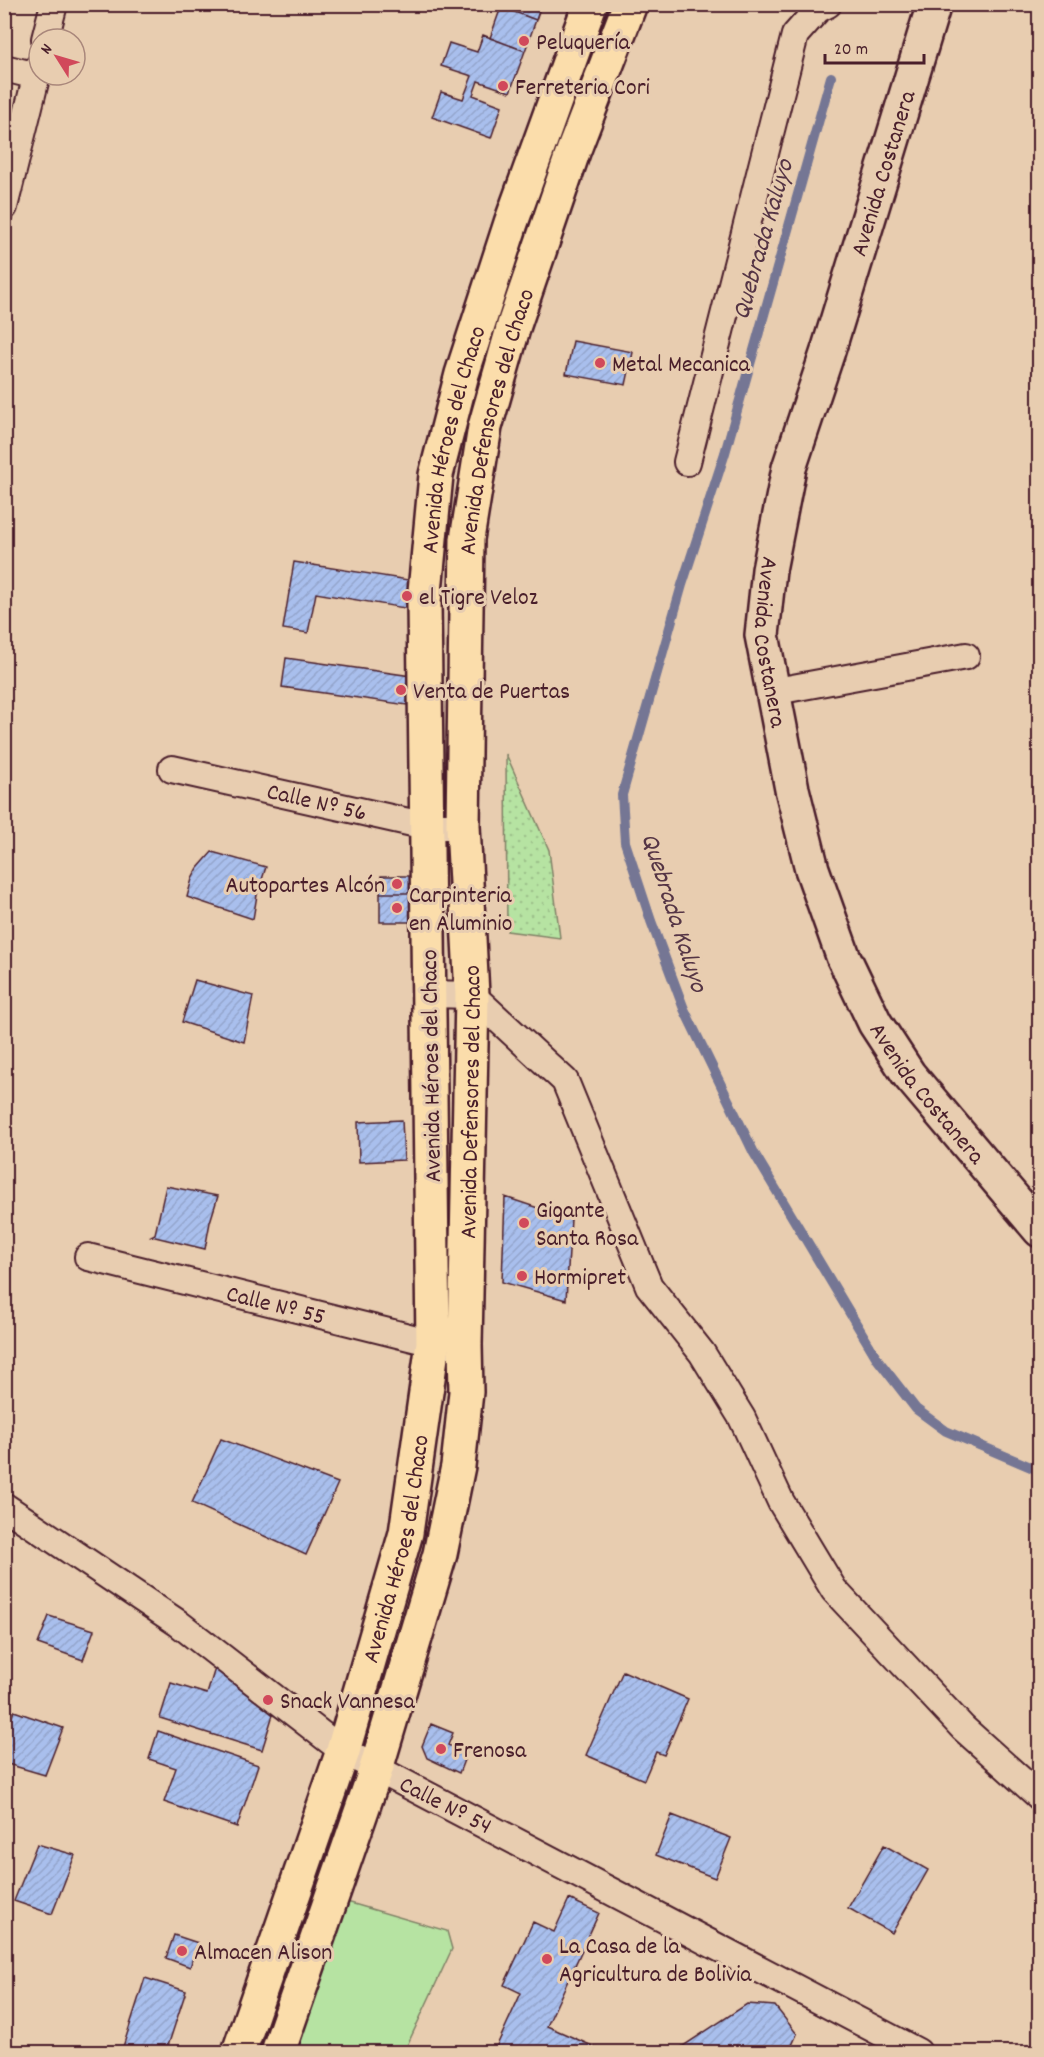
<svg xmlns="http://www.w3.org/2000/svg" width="1044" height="2057" font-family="Dekko,sans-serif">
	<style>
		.grass { fill: #b6e3a2; stroke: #808166; stroke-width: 1.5 }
		.park { fill: url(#park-dots); stroke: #808166; stroke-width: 1.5 }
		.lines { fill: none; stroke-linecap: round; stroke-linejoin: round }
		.stream { stroke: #757694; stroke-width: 10 }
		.building { fill: url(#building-hatch); stroke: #4a1f2b; stroke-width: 1.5 }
		.street-casing { stroke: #4a1f2b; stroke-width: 30 }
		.secondary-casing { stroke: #4a1f2b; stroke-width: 38 }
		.primary-casing { stroke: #4a1f2b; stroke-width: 38 }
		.street { stroke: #e8cdb0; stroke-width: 26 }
		.secondary { stroke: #e8cdb0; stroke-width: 33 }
		.primary { stroke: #fbddab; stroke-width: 33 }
		.poi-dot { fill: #d1495b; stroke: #e8cdb0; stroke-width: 2 }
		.labels { text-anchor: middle; stroke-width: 6; stroke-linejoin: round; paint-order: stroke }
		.poi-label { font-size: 24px; fill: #4a1f2b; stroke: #e8cdb0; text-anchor: start }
		.street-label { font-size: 24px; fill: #4a1f2b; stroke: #e8cdb0 }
		.water-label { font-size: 26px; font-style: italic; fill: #553545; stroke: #e8cdb0 }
	</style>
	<defs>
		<pattern id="park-dots" width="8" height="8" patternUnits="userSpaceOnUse" patternTransform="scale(1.5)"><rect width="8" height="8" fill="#b6e3a2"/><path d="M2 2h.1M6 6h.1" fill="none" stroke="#9ec28c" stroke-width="1.8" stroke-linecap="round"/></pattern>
		<pattern id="building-hatch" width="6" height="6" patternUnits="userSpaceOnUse" patternTransform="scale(1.5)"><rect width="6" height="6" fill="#a9bfed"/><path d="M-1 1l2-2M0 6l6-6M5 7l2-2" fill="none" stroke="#93a4cb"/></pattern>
	</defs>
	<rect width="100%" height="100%" fill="#e8cdb0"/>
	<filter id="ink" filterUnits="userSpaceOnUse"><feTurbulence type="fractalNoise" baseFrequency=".0167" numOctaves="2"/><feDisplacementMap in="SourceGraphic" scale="12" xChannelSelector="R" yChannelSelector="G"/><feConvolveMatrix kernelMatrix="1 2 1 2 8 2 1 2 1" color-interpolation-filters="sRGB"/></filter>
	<g filter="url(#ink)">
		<path class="grass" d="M340,1900l107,31 5,18 -48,103h-116z"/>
		<path class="park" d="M506,754l43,96 11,88 -53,-7z"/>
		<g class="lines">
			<path class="stream" d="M831,77l-106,376 -43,132 -60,210 3,47 26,79 33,88 70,144 124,207 38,49 30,22 94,40"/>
		</g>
		<path class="building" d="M494,4h44l2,4 -4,12z
			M501,7l35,13 -11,31 -35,-13z
			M483,35l42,16 -15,41 -32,-11 -5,14 29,11 -11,32 -59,-21 9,-25 22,7 9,-23 -31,-10 8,-23 28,9z
			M573,341l60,11 -7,33 -60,-11z
			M294,562l121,19 -5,28 -94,-16 -8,40 -25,-4z
			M286,658l125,18 -4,29 -125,-18z
			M212,852l54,15 -9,28 -4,24 -66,-22 5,-18 6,-11z
			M381,876h34v17h-35z
			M380,893h35v29h-35z
			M195,980l58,16 -9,46 -62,-20z
			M402,1120l2,40 -45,2 -1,-40z
			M166,1186l52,10 -8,26 -5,27 -54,-13 4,-2z
			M505,1197l66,22 -5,81 -64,-18z
			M221,1439l117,44 -32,72 -114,-52z
			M49,1616l45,14 -11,30 -45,-16z
			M216,1665l59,43 -13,42 -102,-32 11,-35 36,11z
			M623,1671l65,28 -24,56 -8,-3 -12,28 -58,-25z
			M14,1711l49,17 -18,47 -41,-12v-30z
			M431,1724l22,9 -5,12 19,7 -8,21 -32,-15 -5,-12z
			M158,1731l100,34 -21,62 -73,-25 12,-34 -27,-9z
			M672,1815l59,23 -16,40 -59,-23z
			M37,1844l38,11 -23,59 -38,-13z
			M884,1845l44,25 -36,63 -44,-25z
			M569,1899l30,14 -52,113 59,26h-112l27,-59 -17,-8 29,-63 21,10z
			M174,1935l24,8 -8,24 -24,-9z
			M145,1978l41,13 -20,61h-37l-7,-2z
			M747,2004l28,2 22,28 -8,18h-115z"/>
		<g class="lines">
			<g class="street-casing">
				<path id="street" d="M45,39l9,-35
					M4,68l33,8
					M4,207l35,-141
					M687,462l108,-427 23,-26 10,-5
					M771,692l195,-36
					M172,769l254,57h37
					M429,994l43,1 93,86 84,205 53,67 40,65 39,84 53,88 129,138 77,69
					M88,1257l345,86 16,1
					M4,1506l174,117 165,128 575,301"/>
			</g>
			<g class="secondary-casing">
				<g id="secondary">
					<path id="s1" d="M934,4l-106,347 -39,117 -20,102 -7,65 30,154 20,80 31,87 32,67 34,52 131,155"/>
				</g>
			</g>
			<g class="primary-casing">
				<g id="primary">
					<path id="s2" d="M239,2052l104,-301 63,-218 27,-190 -9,-741 12,-127 26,-101 49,-151 79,-219"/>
					<path id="s3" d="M278,2052l98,-283 64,-215 18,-88 8,-74 -1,-47 7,-350 -9,-169 4,-287 18,-112 29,-102 59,-173 57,-148"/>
				</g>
			</g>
			<use href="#street" class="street"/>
			<use href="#secondary" class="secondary"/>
			<use href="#primary" class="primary"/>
		</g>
	</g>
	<g class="poi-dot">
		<circle cx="524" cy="41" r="6"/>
		<circle cx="503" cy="86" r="6"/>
		<circle cx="600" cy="363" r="6"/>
		<circle cx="407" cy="596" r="6"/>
		<circle cx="401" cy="690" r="6"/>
		<circle cx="397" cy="884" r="6"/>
		<circle cx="397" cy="908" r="6"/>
		<circle cx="524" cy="1223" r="6"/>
		<circle cx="522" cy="1276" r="6"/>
		<circle cx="268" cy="1700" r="6"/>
		<circle cx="441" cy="1749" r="6"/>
		<circle cx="182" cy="1951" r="6"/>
		<circle cx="547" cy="1959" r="6"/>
	</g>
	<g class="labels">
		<g class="poi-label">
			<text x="536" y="49">Peluquería</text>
			<text x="515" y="94">Ferreteria Cori</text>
			<text x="612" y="371">Metal Mecanica</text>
			<text x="419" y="604">el Tigre Veloz</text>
			<text x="413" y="698">Venta de Puertas</text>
			<text x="385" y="892" text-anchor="end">Autopartes Alcón</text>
			<text x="409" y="902">Carpinteria<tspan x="409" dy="28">en Aluminio</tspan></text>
			<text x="536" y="1217">Gigante<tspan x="536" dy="28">Santa Rosa</tspan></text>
			<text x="534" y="1284">Hormipret</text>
			<text x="280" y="1708">Snack Vannesa</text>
			<text x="453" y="1757">Frenosa</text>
			<text x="559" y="1953">La Casa de la<tspan x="559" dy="28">Agricultura de Bolivia</tspan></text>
			<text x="194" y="1959">Almacen Alison</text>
		</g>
		<g class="street-label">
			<text transform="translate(882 173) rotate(-73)" y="8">Avenida Costanera</text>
			<text dy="8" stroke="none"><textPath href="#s3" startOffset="1662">Avenida Defensores del Chaco</textPath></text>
			<text dy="8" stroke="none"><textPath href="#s2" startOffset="1644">Avenida Héroes del Chaco</textPath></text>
			<text dy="8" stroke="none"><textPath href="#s1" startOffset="663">Avenida Costanera</textPath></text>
			<text transform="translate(317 801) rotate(13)" y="8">Calle Nº 56</text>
			<text transform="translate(430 1066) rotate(-91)" y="8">Avenida Héroes del Chaco</text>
			<text dy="8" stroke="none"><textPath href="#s1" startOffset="1149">Avenida Costanera</textPath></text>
			<text dy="8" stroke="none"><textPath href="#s3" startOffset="978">Avenida Defensores del Chaco</textPath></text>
			<text transform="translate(276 1304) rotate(14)" y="8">Calle Nº 55</text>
			<text dy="8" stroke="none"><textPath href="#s2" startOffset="528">Avenida Héroes del Chaco</textPath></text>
			<text transform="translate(446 1804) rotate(27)" y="8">Calle Nº 54</text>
		</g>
		<g class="water-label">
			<text transform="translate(761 239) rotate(-74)" y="9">Quebrada Kaluyo</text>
			<text transform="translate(676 912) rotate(72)" y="9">Quebrada Kaluyo</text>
		</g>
	</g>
	<rect width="1044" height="2057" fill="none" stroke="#e8cdb0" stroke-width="24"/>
	<rect x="12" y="12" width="1020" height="2033" fill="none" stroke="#4a1f2b" stroke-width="2" filter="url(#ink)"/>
	<g transform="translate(57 57) rotate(307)"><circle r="28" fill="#e8cdb0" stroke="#a9877b" stroke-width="1.5"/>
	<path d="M0-4.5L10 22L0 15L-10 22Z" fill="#d1495b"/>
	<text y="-9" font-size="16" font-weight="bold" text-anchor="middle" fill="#4a1f2b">N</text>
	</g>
	<path d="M825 54v9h99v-9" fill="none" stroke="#4a1f2b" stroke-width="3"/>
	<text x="834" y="54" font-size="18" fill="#4a1f2b" stroke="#e8cdb0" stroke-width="4.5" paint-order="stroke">20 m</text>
</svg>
